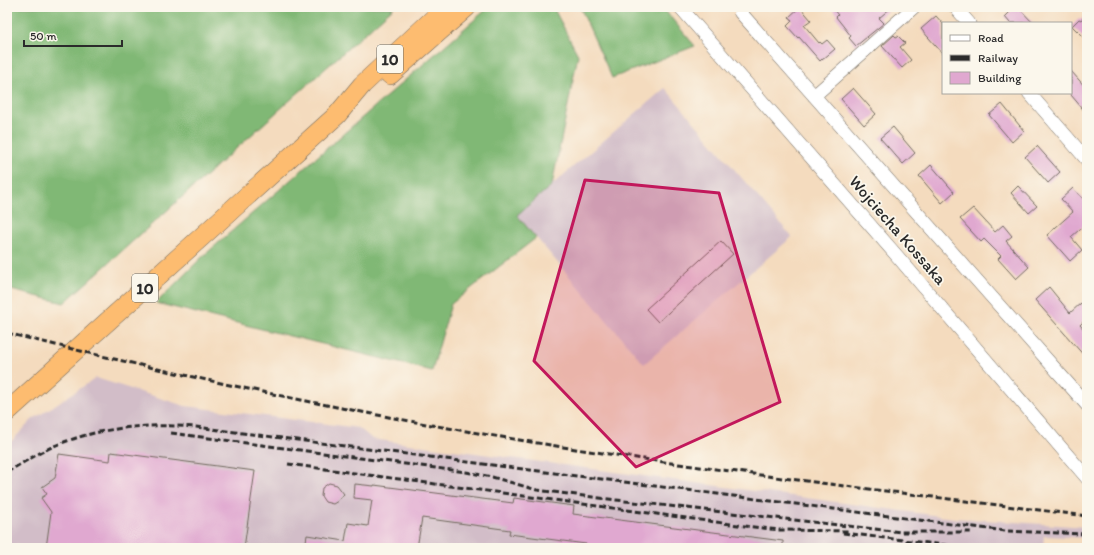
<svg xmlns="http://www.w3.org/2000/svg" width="1094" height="555" font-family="Itim,sans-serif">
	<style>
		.industrial { fill: #d2bdc8 }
		.forest { fill: #80b874; stroke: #567250 }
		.building { fill: #e0a8d0 }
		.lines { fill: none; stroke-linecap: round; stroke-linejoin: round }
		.minor-casing { stroke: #71695e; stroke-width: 14 }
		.highway-casing { stroke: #71695e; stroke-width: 20 }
		.minor { stroke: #fff; stroke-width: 13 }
		.highway { stroke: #fdbc70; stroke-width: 19 }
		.rail { stroke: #2b2b2b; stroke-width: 3; stroke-dasharray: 6 3; stroke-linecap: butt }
		.marked { fill: #c2185b; fill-opacity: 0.2; stroke: #c2185b; stroke-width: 3; stroke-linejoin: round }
		.labels { text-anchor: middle; stroke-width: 3.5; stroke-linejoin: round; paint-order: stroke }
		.shield { fill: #fbf7ec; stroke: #696865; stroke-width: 1 }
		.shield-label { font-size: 16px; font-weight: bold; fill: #2b2b2b }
		.street-label { font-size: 17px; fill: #2b2b2b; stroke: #fbf7ec }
	</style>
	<rect width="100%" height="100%" fill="#fbf7ec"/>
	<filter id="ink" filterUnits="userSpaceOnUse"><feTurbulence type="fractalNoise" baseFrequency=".025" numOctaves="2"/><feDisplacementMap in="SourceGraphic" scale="8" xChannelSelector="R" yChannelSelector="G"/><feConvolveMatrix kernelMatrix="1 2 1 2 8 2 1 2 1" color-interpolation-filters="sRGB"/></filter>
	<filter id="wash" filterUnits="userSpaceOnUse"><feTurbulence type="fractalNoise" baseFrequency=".012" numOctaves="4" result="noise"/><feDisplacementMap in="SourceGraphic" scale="16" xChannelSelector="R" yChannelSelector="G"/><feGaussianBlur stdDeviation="0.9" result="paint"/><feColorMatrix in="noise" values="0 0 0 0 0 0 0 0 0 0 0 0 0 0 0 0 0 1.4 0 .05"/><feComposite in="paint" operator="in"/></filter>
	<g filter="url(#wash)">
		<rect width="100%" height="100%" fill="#f4dbbe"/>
		<path class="industrial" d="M665,88l127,149 -148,127 -127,-149z
			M96,378l89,28 174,22 13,11 582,79 133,9v11l-43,-2 -1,12h-1036v-102l25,-26z"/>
		<path class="forest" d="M7,7h387l-330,296 -57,-14z
			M489,7h64l25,48 -26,130 -35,30 19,23 -85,66 -19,67 -276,-68 45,-45z
			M580,7h82l33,39 -83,32z"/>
		<g id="blocks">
			<path class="building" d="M800,7l11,13 -7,5 15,18 1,-1 2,2 5,-4 8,9 -13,11v-1l-2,2 -21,-24 -1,1 -11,-12 5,-5 -3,-4z
				M831,7h61l-13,11 5,5 -28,23 -7,-8 2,-2 -15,-19 2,-2z
				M1015,7h3l15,16h-23l-5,-6z
				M1087,14v27l-15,-15 7,-7 2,1z
				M936,16l7,8v30l-22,-25z
				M894,35l2,2 2,-1 7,7 -5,4 11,13 -9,8 -20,-22z
				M1071,71l16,18v25l-16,-19z
				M853,88l23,26 -12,11 -23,-26z
				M1002,104l22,27 -12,11 -23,-27z
				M893,127l22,26 -12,11 -23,-26z
				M1037,146l23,26 -12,11 -23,-26z
				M931,165l23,27 -12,11 -23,-27z
				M1018,186l19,20 -8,7 -18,-20z
				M1073,188l14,15v20l-16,14 11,13 -12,11 -23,-26 26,-23 -12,-13z
				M973,208l22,24 8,-7 9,11 -6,5 23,26 -13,12 -18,-20 3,-3 -17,-17 -3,3 -21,-23z
				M721,241l12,13 -75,68 -12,-13z
				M1049,287l21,26 11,-10 6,7v8l-7,7 7,8v26l-52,-59z
				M111,452l144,19 -11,77h-198l5,-36 -10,-14 6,-4 -5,-7 13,-9 4,-24 51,7z
				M329,483l8,2 7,9 -6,7 -5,3 -8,-2 -4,-6 1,-8z
				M355,484l19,2v-1l139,18 1,-5 60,8 -1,8 210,27v7h-188l-9,-1v-3l-77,-10 1,-4 -88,-12 -5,30h-112l2,-13 38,6 3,-18 20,3 4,-26 -18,-2z"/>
		</g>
	</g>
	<g filter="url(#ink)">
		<use href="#blocks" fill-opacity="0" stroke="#71695e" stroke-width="1"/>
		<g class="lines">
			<g class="minor-casing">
				<path id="minor" d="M680,7l218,250 189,221
					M955,7l14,16
					M740,12l347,393
					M1029,93l58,67
					M814,96l100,-89"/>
			</g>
			<g class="highway-casing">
				<path id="highway" d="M390,75l77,-68
					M7,412l330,-297 25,-30 84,-78"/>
			</g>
			<use href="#minor" class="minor"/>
			<use href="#highway" class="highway"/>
			<path class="rail" d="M7,333c184,46 369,85 556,114 174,27 349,47 524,69
				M171,433l295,39 26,5 45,13 79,10 285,32h70
				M288,464l457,62 34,4 70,1
				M7,472c19,-11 39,-24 60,-31 43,-15 83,-17 129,-14l809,104 82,3
				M843,533l127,15"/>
		</g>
	</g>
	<path class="marked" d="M585,180l134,13 61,209 -144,65 -102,-106z"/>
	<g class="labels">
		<g class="shield">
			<rect x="377" y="45" width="26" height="28" rx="3"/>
			<rect x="132" y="274" width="26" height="28" rx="3"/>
		</g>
		<g class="shield-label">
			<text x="390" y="65">10</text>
			<text x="145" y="294">10</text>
		</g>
		<g class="street-label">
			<text transform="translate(898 230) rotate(49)" y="6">Wojciecha Kossaka</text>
		</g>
	</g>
	<rect width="1094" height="555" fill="none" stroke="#fbf7ec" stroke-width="24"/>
	<rect x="942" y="22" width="130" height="72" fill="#fbf7ec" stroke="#a8a59f"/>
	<rect x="950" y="35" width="20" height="6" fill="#ffffff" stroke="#a8a59f"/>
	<text x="978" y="42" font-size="12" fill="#2b2b2b">Road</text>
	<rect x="950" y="55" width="20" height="6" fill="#2b2b2b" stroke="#a8a59f"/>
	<text x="978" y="62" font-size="12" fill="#2b2b2b">Railway</text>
	<rect x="950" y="72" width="20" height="12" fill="#e0a8d0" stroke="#a8a59f"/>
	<text x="978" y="82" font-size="12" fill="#2b2b2b">Building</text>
	<path d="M24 40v6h98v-6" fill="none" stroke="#2b2b2b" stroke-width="2"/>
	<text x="30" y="40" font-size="12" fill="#2b2b2b" stroke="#fbf7ec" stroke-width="3" paint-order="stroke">50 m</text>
</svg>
